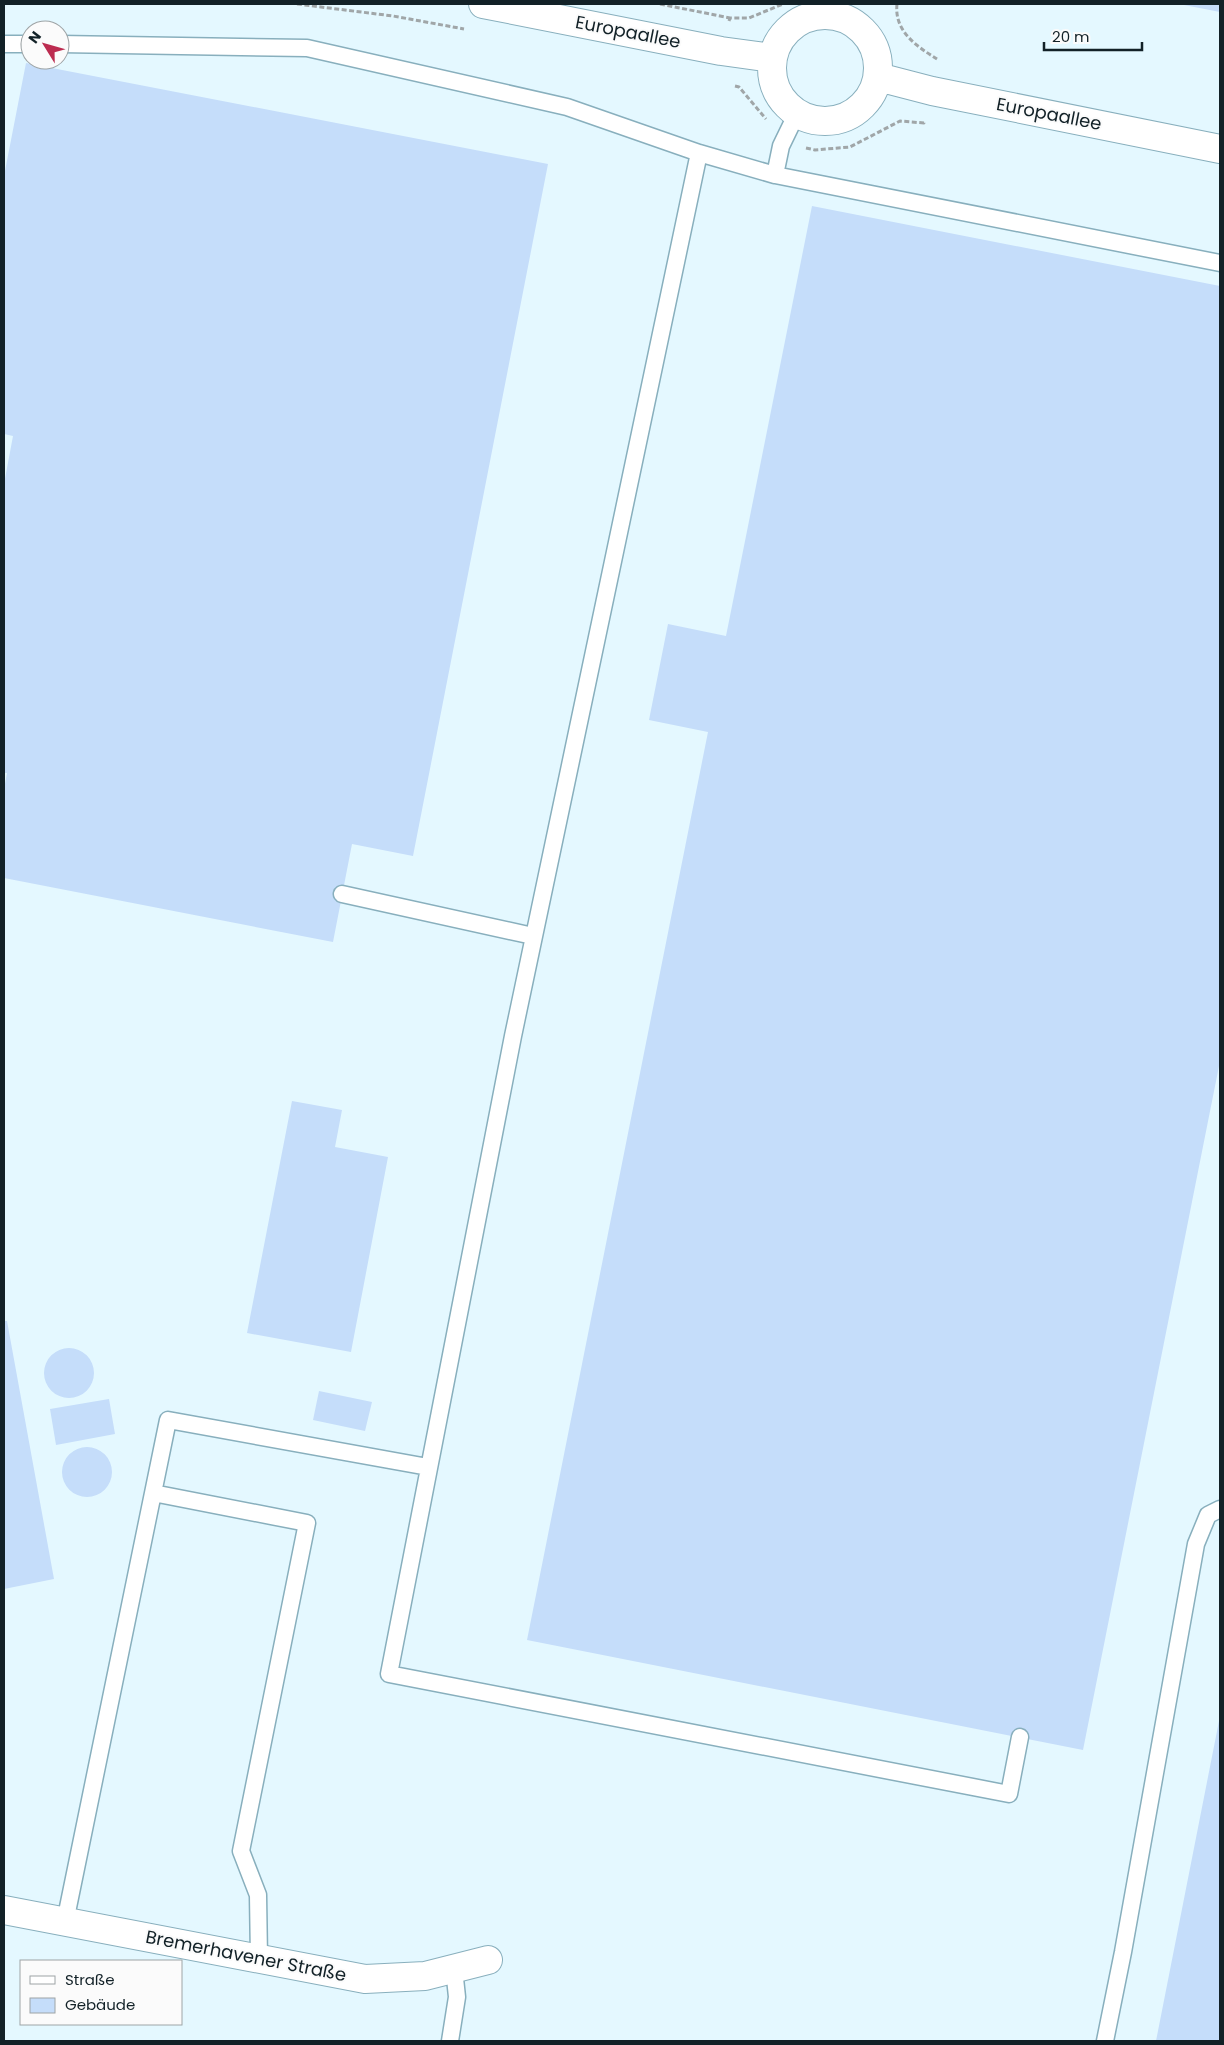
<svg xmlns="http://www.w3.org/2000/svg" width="1224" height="2045" font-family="Poppins,sans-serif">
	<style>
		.built { fill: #e4f8ff; fill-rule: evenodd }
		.building { fill: #c5ddfa }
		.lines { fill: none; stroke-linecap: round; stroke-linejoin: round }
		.lane-casing { stroke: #88afbd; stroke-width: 19 }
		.street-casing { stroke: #88afbd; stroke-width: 30 }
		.secondary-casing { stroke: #88afbd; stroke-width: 30 }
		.path { stroke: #a0a6a8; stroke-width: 3; stroke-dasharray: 5 2.5; stroke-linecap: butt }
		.lane { stroke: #fff; stroke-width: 16 }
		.street { stroke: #fff; stroke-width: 28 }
		.secondary { stroke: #fff; stroke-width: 28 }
		.labels { text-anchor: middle; stroke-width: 4; stroke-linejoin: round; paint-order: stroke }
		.street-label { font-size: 18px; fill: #122127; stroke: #fbfbfb }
	</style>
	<rect width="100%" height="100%" fill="#fbfbfb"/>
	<path class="built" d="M4,4h1216v2037h-1216zM30,30h30v30h-30zM21,1961h160v63h-160z"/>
	<path class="building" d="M1185,4h35v8l-36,-7z
		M26,63l522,101 -135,692 -61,-12 -19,98 -329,-64v-89l3,-16h-3v-289l9,-48 -9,-2v-258z
		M812,206l408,80v775l-137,689 -556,-110 181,-908 -59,-12 19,-96 58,12z
		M292,1101l50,9 -7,37 53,10 -37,195 -104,-19z
		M4,1321h3l47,258 -50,10z
		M44 1373a25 25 0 1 1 50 0a25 25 0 1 1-50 0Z
		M319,1391l53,11 -7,29 -52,-11z
		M109,1399l6,35 -59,11 -6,-36z
		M62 1472a25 25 0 1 1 50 0a25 25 0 1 1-50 0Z
		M1219,1721l1,320h-64z"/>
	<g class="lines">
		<g class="lane-casing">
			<path id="lane" d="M4,44h26
				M60,44l247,4 260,59 132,46
				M797,113l-16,33 -6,29 445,88
				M775,175l-76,-22 -186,883 -124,638 620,120 11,-57
				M342,894l191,42
				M153,1493l154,30 -66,328 17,44 1,64
				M65,1922l103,-502 260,47
				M450,2041l7,-44 -3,-28
				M1105,2041l18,-89 73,-408 12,-29 12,-6"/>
		</g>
		<g class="street-casing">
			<path id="street" d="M4,1910l361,69 60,-3 63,-16"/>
		</g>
		<g class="secondary-casing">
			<path id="secondary" d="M483,4l238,47 52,7
				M772 68a53 53 0 1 1 106 0a53 53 0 1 1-106 0Z
				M878,77l54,14 288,58"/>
		</g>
		<path class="path" d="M297,4l96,12 71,13
			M660,4l70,14
			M897,4c-3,27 19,42 40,55
			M729,21l1,-3h19l34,-14
			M735,86l4,1 27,32
			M806,148l9,2 35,-3 50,-26 24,2v-2"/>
		<use href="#lane" class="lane"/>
		<use href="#street" class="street"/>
		<use href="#secondary" class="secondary"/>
	</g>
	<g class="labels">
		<g class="street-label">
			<text transform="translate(628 32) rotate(11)" y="6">Europaallee</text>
			<text transform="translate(1049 114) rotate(11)" y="6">Europaallee</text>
			<text transform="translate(246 1956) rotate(11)" y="6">Bremerhavener Straße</text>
		</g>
	</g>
	<rect width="1224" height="2045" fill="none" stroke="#122127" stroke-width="10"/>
	<rect x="20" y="1960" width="162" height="65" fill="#fbfbfb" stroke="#9ea4a6"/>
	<rect x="30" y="1976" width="25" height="8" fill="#ffffff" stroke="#9ea4a6"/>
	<text x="65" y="1985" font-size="15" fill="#122127">Straße</text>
	<rect x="30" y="1998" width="25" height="15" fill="#c5ddfa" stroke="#9ea4a6"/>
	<text x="65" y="2010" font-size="15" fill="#122127">Gebäude</text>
	<g transform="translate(45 45) rotate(307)"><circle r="24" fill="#fbfbfb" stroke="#9ea4a6"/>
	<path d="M0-4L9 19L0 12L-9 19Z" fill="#bc2c50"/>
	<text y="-8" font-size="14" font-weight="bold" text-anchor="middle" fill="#122127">N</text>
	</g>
	<path d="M1044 42v8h98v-8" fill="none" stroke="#122127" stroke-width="2.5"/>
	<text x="1052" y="42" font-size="15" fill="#122127" stroke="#fbfbfb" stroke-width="4" paint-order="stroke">20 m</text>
</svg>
